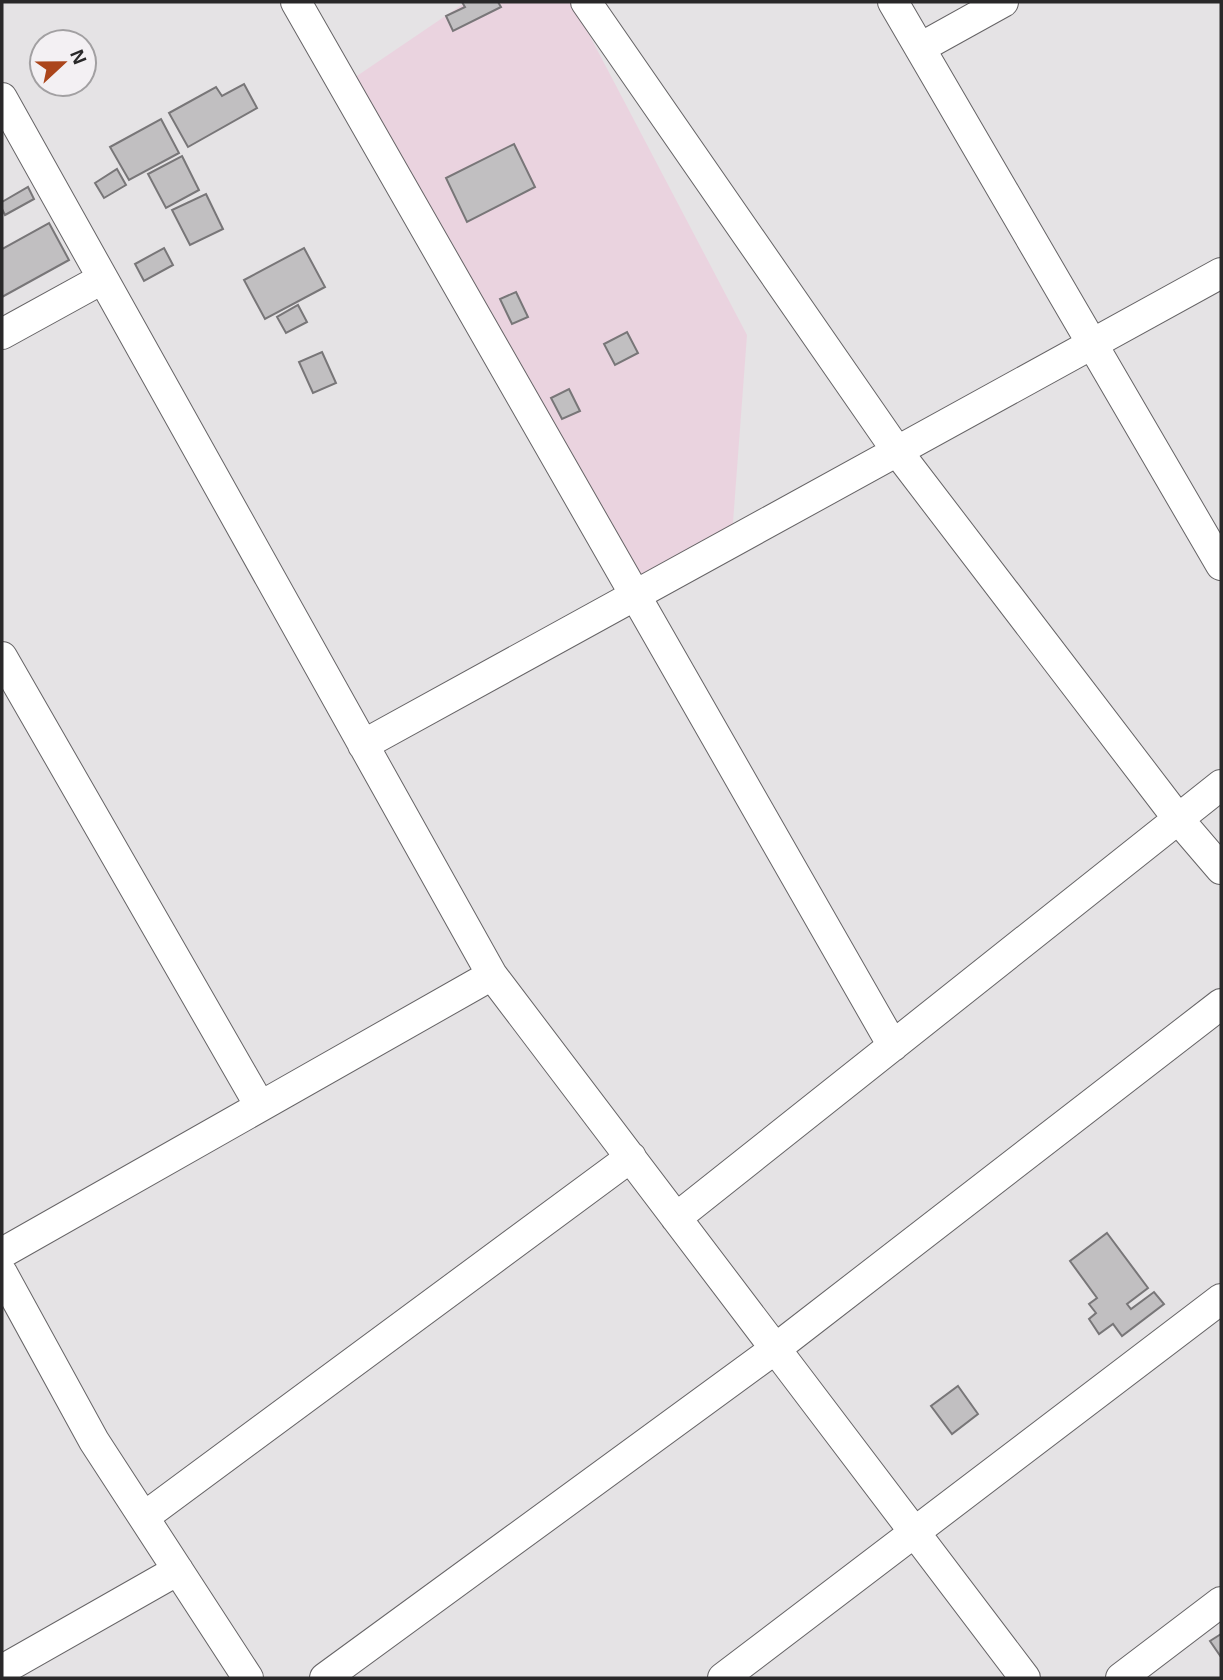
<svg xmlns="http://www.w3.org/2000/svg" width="1223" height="1680" font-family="Arial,sans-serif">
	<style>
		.industrial { fill: #ead3df }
		.building { fill: #c1bfc1; stroke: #787678; stroke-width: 2 }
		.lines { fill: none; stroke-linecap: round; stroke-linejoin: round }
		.street-casing { stroke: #666466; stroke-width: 32 }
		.street { stroke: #fff; stroke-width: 30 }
	</style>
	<rect width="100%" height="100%" fill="#e5e3e5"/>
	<path class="industrial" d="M466,2h106l175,333 -16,214 -88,42 -292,-511z"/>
	<path class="building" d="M462,2h36l3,5 -48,24 -7,-15 19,-9z
		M244,84l13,24 -69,39 -19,-34 47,-26 6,9z
		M161,119l18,34 -50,27 -19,-33z
		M514,144l21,43 -68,35 -21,-44z
		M182,156l17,34 -33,18 -18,-34z
		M117,169l9,16 -22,13 -9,-15z
		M28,187l6,12 -29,16 -3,-6v-7z
		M206,194l17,35 -33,16 -18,-35z
		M49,223l20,37 -67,37v-48z
		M164,248l9,17 -29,16 -9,-17z
		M304,248l21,39 -60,32 -21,-39z
		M516,292l12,25 -16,7 -12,-25z
		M298,305l9,17 -21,11 -9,-16z
		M627,332l11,21 -23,12 -11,-21z
		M322,352l14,31 -23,10 -14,-31z
		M569,389l11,22 -18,8 -11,-21z
		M1107,1233l41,55 -21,16 4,5 23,-17 10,12 -42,32 -9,-12 -14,10 -10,-15 7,-6 -7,-9 8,-6 -27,-37z
		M958,1386l20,28 -26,20 -21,-28z
		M1221,1634v23l-11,-16z"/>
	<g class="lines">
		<g class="street-casing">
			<path id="street" d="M296,2l597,1044
				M586,2l311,449 282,369 42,49
				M893,2l328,563
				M920,48l83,-46
				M2,98l490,877 533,703
				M2,334l100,-55
				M2,657l258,449
				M363,745l858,-472
				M676,1218l545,-433
				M2,1253l490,-278
				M2,1273l92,168 154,237
				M144,1517l487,-360
				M2,1670l176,-100
				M325,1678l450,-329 446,-345
				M723,1678l498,-379
				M1121,1678l100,-76"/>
		</g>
		<use href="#street" class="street"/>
	</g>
	<rect width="1223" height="1680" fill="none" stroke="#292829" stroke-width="7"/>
	<g transform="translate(63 63) rotate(68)"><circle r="33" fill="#f3f0f3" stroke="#a2a0a2" stroke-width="2"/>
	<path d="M0-5L12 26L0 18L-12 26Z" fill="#ab451b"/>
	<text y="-10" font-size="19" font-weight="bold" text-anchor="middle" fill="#292829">N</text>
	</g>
</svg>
